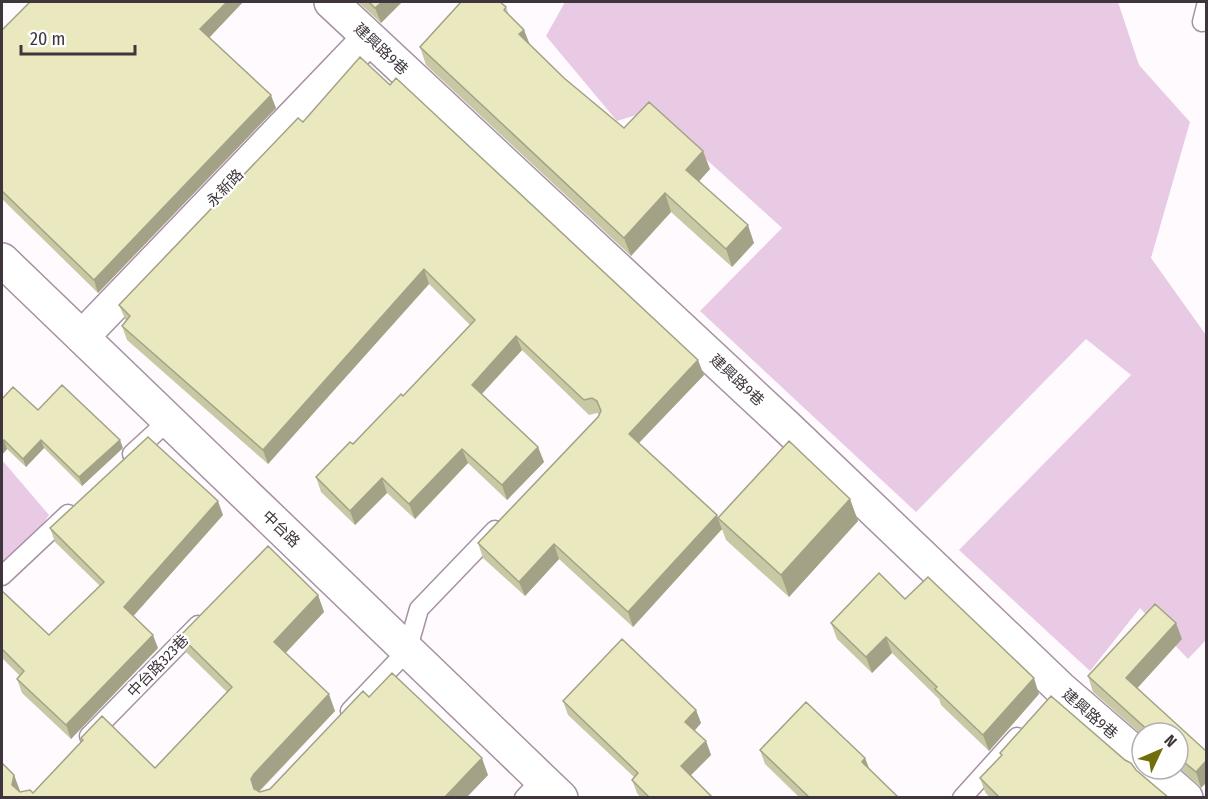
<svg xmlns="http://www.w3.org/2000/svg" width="1208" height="799" font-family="'Fira Sans Condensed','Noto Sans TC',sans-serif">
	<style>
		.green { fill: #e8cae4 }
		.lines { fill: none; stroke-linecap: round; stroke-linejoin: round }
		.service-casing { stroke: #a691a3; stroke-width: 21 }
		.minor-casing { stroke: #a691a3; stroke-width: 36 }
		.service { stroke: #fff; stroke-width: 18 }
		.minor { stroke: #fff; stroke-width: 33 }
		.wall { fill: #c8c8a4 }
		.shaded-wall { fill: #a3a286 }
		.building { fill: #e9e8bf; stroke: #a3a286; stroke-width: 1.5 }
		.labels { text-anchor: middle; stroke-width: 4.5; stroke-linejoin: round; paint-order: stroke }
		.street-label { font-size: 15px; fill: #3e353d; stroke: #fff }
	</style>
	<rect width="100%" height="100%" fill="#fefafe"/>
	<path class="green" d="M565,2h553l21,63 51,57 -39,136 55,77v305l-18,19 -48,-51 -50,63 -131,-121 172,-175 -45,-36 -170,173 -216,-201 82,-83 -130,-118 -35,11 -71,-85z
		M2,460l47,55 -47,69z"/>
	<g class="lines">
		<g class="service-casing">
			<path id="service" d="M1202,22l4,-16
				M132,454l36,-33
				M2,576l66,-62
				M350,711l57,-60 12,-42 76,-79
				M89,736l109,-111
				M524,798l18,-19
				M962,798l55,-61"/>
		</g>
		<g class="minor-casing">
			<path id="minor" d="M331,2l457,426 272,260 82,71
				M2,260l559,538
				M82,337l287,-299
				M1153,769l33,29"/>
		</g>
		<use href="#service" class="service"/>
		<use href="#minor" class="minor"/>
	</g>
	<path class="wall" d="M30,2h213l-34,36 67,70 -178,185 -96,-94v-169z
		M358,2h44l-21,21z
		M506,7l3,8 15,15 6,15 34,33 60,50 86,41 -11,12 55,62 -22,24 -61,-55 -40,44 -205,-191 -6,-18z
		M303,122l401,253 -65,68 83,86 -89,98 -74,-68 -34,37 -42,-38 -5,-15 120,-126 1,-3 -2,-1 -8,2 -67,-65 -40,44 56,53 6,15 -37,38 -39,-37 -53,56 -28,-26 -32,32 -34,-33 -5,-15 37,-33 50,-48 67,-71 -41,-41 -161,180 -141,-124 -5,-14 4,-5 -7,-16z
		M2,399l121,49 -41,38 -38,-38 -18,19 -19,-18 -5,6z
		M850,499l8,22 -69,76 -63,-57 -8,-22z
		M223,515l-90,101 25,32 -87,91 -49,-46 -5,-14 3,-3 -18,-18v-67l47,44 51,-49 -45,-44 -5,-14z
		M318,595l6,17 -39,41 50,58 -76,81 11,-3 99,-92 119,78 -22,23h-464l12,-23 6,17 13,1 49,-52 -1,-3 74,30 72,-76 -41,-40 -6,-16z
		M905,599l134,95 -50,57 -48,-46 -2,-6 -47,-46 -20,20 -35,-34 -6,-16z
		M1182,639l-45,49 69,63 -5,37 -23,-21v-34h-36v2l-49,-43 -5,-16z
		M563,701l133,9 5,13 -7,8 12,10 5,14 -20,20 22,23h-72l-4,-5 -5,-13 2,-3 -66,-62z
		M760,750l105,8 5,12 29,28h-99l-35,-34z
		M1000,753l136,17 33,28h-179l-5,-6 -5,-14 21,-22z"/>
	<path class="shaded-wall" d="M227,2h16l-38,40 -5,-13z
		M382,2h20l-21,21 -6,-15z
		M524,30l7,18 -12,-14z
		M271,95l5,13 -178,185 -4,-13z
		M703,151l7,18 -17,19 -7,-18z
		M665,193l6,19 -40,44 -7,-18z
		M748,225l6,18 -22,24 -6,-18z
		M424,269l5,15 -161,180 -5,-14z
		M516,336l6,14 -45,49 -5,-14z
		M698,360l6,15 -70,73 -5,-14z
		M4,440l3,9 -5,6v-11z
		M41,440l3,8 -18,19 -3,-8z
		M120,440l3,8 -41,38 -3,-9z
		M538,447l6,15 -37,38 -5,-15z
		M462,449l6,14 -53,56 -6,-15z
		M382,478l5,15 -32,32 -5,-14z
		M850,499l8,22 -69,76 -8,-22z
		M218,501l5,14 -94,106 -5,-14z
		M717,515l5,14 -89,98 -5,-15z
		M554,544l5,15 -34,37 -6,-14z
		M318,595l6,17 -44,47 -6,-17z
		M1176,623l6,16 -50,55 -6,-16z
		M153,635l5,13 -87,91 -5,-14z
		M886,637l6,16 -20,20 -6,-16z
		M1034,678l5,16 -50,57 -6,-16z
		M329,694l6,17 -75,79 -3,8 -6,-19 3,-5z
		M696,710l5,13 -11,13 -5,-14z
		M706,741l5,14 -25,25 -5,-14z
		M482,758l6,17 -22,23h-22z
		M865,758l5,14 -8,-10z
		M1206,761v22l-5,5 -5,-16z
		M14,775l6,16 -1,7 -7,-13z"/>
	<path class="building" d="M30,2h197l-27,27 71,66 -177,185 -92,-89v-161z
		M369,2h13l-7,6z
		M461,2h39l6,5 -2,3 20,20 -5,4 45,44 60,50 25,-26 54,49 -17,19 62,55 -22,24 -61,-56 -41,45 -204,-191z
		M360,57l30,28 6,-7 302,282 -69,74 88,81 -89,97 -74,-68 -35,38 -41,-39 120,-126 3,-6 -4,-10 -5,-3 -8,2 -68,-64 -44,49 66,62 -36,38 -40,-36 -53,55 -27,-26 -32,33 -34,-34 34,-35 3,2 48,-50 2,2 72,-76 -51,-51 -161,181 -141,-124 8,-10 -11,-11 179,-187 5,4z
		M62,385l58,55 -41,37 -38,-37 -18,19 -19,-19 -2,4v-45l11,-12 25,23z
		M148,437l70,64 -94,106 29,28 -87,90 -49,-46 7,-8 -22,-22v-58l47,44 55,-53 -54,-54z
		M789,441l61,58 -69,76 -63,-57z
		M268,546l50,49 -44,47 55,52 -75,80 -3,5 3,10 6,3 10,-3 93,-98 6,6 23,-24 90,85 -38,40h-442v-35l12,12 -2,10 8,7 10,-2 3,3 50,-53 -2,-2 21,-22 53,52 77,-81 -52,-51z
		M879,573l26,26 23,-22 106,101 -51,57 -45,-43 -3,-3 2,-2 -51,-50 -20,20 -35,-34z
		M1155,604l21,19 -50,55 80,73v10l-10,11 -18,-15v-24h-27l-63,-57z
		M622,639l74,71 -11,12 21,19 -25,25 32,32h-63l-18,-18 6,-7 -75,-72z
		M1051,696l74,64 6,3 5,7 33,28h-171l1,-1 -19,-19 22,-23 -2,-2z
		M806,702l59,56 -3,4 37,36h-89l-50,-48z"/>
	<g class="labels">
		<g class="street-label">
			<text transform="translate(381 49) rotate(43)" y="5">建興路9巷</text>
			<text transform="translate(225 188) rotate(-46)" y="5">永新路</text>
			<text transform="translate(737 380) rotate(43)" y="5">建興路9巷</text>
			<text transform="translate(281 529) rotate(44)" y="5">中台路</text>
			<text transform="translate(158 666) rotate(-46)" y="5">中台路323巷</text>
			<text transform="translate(1090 714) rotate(41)" y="5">建興路9巷</text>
		</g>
	</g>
	<rect width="1208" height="799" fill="none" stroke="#3e353d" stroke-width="6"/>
	<g transform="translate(1160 751) rotate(46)"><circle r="28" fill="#ffffff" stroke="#b2aeb1" stroke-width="1.5"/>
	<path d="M0-4.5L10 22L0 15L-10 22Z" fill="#726d0b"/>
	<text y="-9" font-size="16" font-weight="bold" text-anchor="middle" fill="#3e353d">N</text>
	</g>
	<path d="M21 45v9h114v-9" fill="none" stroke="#3e353d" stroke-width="3"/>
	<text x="30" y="45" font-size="18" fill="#3e353d" stroke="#ffffff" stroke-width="4.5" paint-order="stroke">20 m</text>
</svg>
